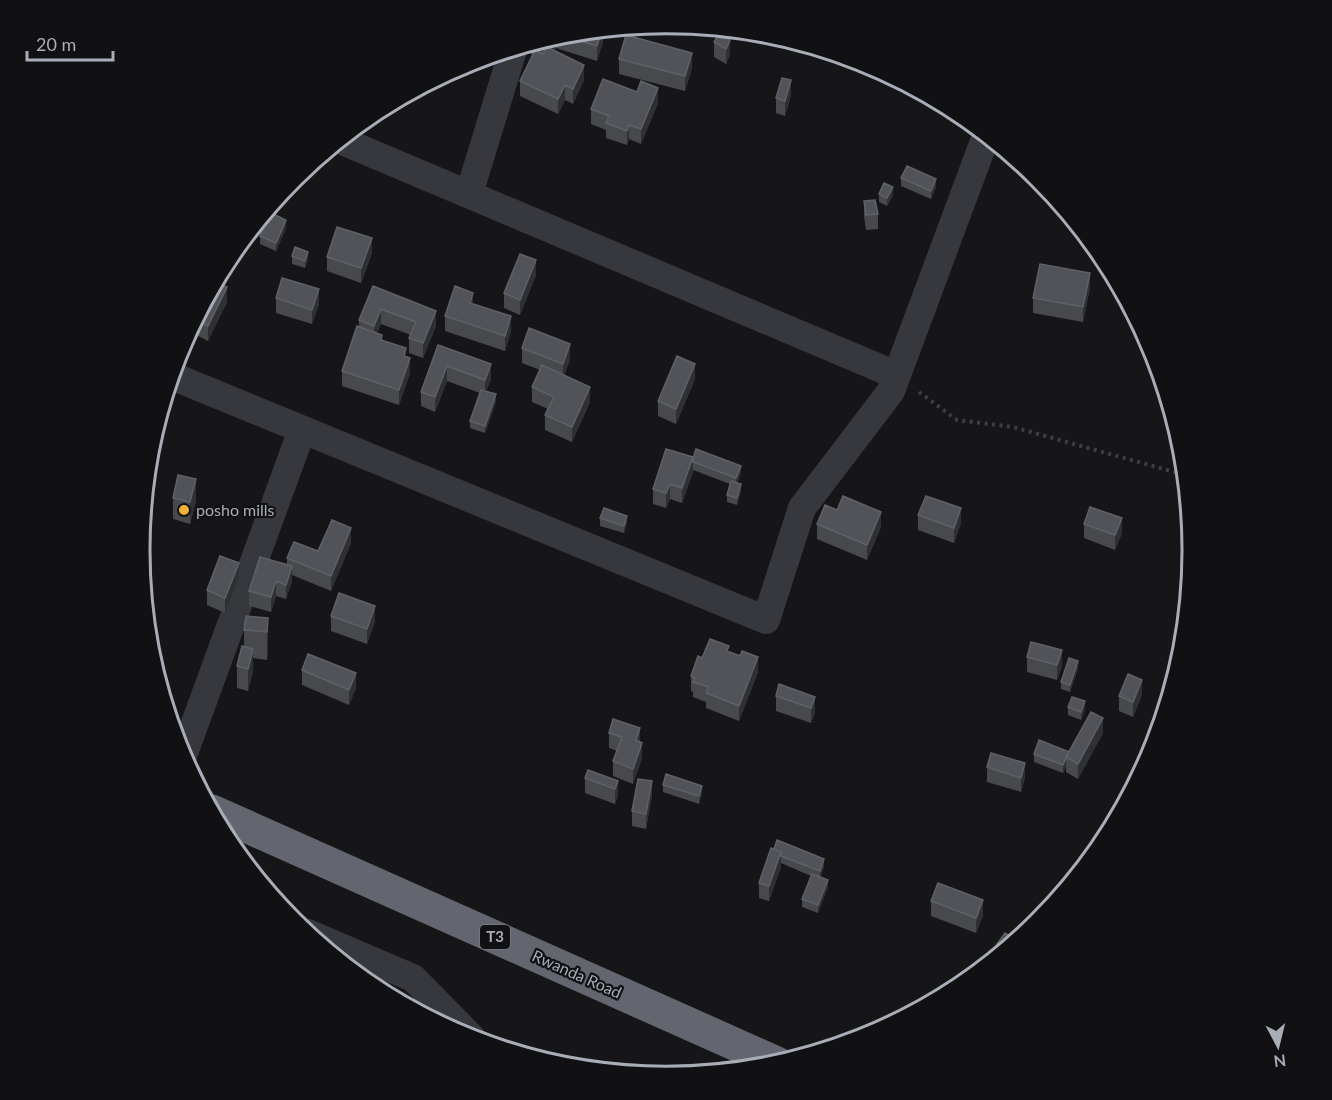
<svg xmlns="http://www.w3.org/2000/svg" width="1332" height="1100" font-family="Lato,sans-serif">
	<style>
		.lines { fill: none; stroke-linecap: round; stroke-linejoin: round }
		.path { stroke: #3d3f44; stroke-width: 4; stroke-dasharray: 3 4.5; stroke-linecap: butt }
		.street { stroke: #37383d; stroke-width: 28 }
		.highway { stroke: #63666e; stroke-width: 33 }
		.wall { fill: #47494d }
		.shaded-wall { fill: #2f3033 }
		.building { fill: #525359; stroke: #5f6168; stroke-width: 1.5 }
		.poi-dot { fill: #f2b134; stroke: #111113; stroke-width: 2 }
		.labels { text-anchor: middle; stroke-width: 4.5; stroke-linejoin: round; paint-order: stroke }
		.shield { fill: #111113; stroke: #7b7e86; stroke-width: 1.5 }
		.shield-label { font-size: 15px; font-weight: bold; fill: #a8adb8 }
		.poi-label { font-size: 16px; fill: #a8adb8; stroke: #111113; text-anchor: start }
		.street-label { font-size: 16px; fill: #a8adb8; stroke: #111113 }
		.rim { fill: none; stroke: #a8adb8; stroke-width: 3 }
	</style>
	<rect width="100%" height="100%" fill="#161618"/>
	<g class="lines">
		<path class="path" d="M919,392l38,28 56,7 172,48"/>
		<path class="street" d="M340,140l556,235
			M469,194l44,-144
			M172,376l594,244 36,-112 89,-117 95,-255
			M183,756l119,-326
			M308,933l105,45 59,60"/>
		<path class="highway" d="M212,811l565,252"/>
	</g>
	<path class="wall" d="M621,28l-3,9 -15,-5v10l-6,19 -41,-13 -1,3 29,29 -11,24 -8,-4 -7,14 -38,-18v-15l13,-26 -2,-1v-10l33,-10z
		M719,34l11,21 -4,9 -12,-7v-15z
		M619,59l73,9 -7,23 -66,-17z
		M791,95l-6,21 -9,-3v-15z
		M658,103l-17,41 -12,-5 -2,6 -21,-7v-8l-15,-6v-15z
		M901,178l35,9 -5,12 -30,-13z
		M879,194l14,1 -6,11 -8,-4z
		M864,201l14,13v15l-12,1 -2,-14z
		M286,228l-10,23 -16,-7v-8z
		M372,253l-11,30 -34,-12v-14z
		M292,256l16,4 -3,8 -13,-4z
		M536,275l-16,40 -16,-7v-15z
		M216,282l11,20 -19,39 -19,-10z
		M373,286l63,40 -13,32 -14,-5v-15l2,-3 -30,-11 -4,9 5,7 24,17 4,16 -11,32 -57,-19v-15l17,-44v-7z
		M1090,288l-7,34 -50,-9v-15z
		M276,298l43,6 -7,20 -36,-11z
		M445,316l66,15 -6,20 -60,-20z
		M438,345l53,34 -5,12 10,11 -11,31 -15,-5v-7l10,-28 -33,-12 -12,31 -14,-6v-14z
		M522,348l48,11 -6,17 26,26 -18,40 -27,-12v-15l3,-6 -16,-7v-15l8,-17 -18,-7z
		M695,379l-19,45 -18,-8v-15z
		M150,447l5,8v8l-6,1z
		M666,449l75,24 -4,10 4,8 -4,14 -10,-3v-7l3,-11 -37,-14v2l-11,31 -12,-4 -4,9 -13,-4v-15z
		M173,498l23,3 -6,23 -17,-5z
		M837,510l44,17 -14,33 -50,-21v-15z
		M918,515l43,8 -7,20 -36,-13z
		M600,518l27,5 -3,10 -24,-7z
		M1084,524l38,9 -7,17 -31,-12z
		M351,543l-20,48 -39,-16v6l-6,18 -10,-3 -5,16 -22,-6v-15l38,-26v-7z
		M239,578l-14,35 -18,-8v-15z
		M331,616l44,5 -8,23 -36,-13z
		M268,618v28l-1,14 -14,-2v13l-5,20 -11,-3v-22l7,-19v-17z
		M729,652l29,20 -19,49 -33,-13v-6l-13,-5v-5l-2,-1v-15l11,-18z
		M1027,657l35,8 -5,15 -30,-8z
		M1078,669l-8,23 -9,-3v-7z
		M302,670l54,18 -7,17 -47,-20z
		M1142,695l-9,22 -14,-6v-15z
		M776,696l39,1v15l-4,11 -35,-12z
		M1068,707l17,2 -4,11 -13,-5z
		M609,733l31,9 2,16 -9,26 -20,-8v-15l4,-10 -8,-3z
		M1103,733l-25,46 -12,-7v-6l-3,7 -29,-11v-8l35,-2z
		M987,767l38,11 -4,14 -34,-10z
		M585,778l33,3v14l-3,9 -30,-11z
		M663,785l39,9 -3,10 -36,-12z
		M652,796l-6,33 -14,-3v-15z
		M774,849l50,18 -4,10 8,10 -10,26 -16,-6v-8l9,-23 -30,-13v4l-12,34 -10,-3v-15z
		M931,901l52,14 -7,18 -45,-17z
		M1016,940l-19,15v-11z"/>
	<path class="shaded-wall" d="M621,28l-3,9v-8z
		M602,30h1v12l-6,19v-15z
		M554,37h2v11l-5,12v-15z
		M730,40v15l-4,9v-15z
		M692,53v15l-7,23v-15z
		M584,65v15l-11,24v-15z
		M791,80v15l-6,21v-15z
		M565,85v15l-7,14v-15z
		M658,88v15l-17,41v-15z
		M629,125v14l-2,6v-14z
		M936,179v8l-5,12v-8z
		M893,187v8l-6,11v-8z
		M286,220v8l-10,23v-8z
		M372,238v15l-11,30v-15z
		M308,252v8l-3,8v-7z
		M536,260v15l-16,40v-15z
		M1090,273v15l-7,34v-15z
		M227,287v15l-19,39v-15z
		M319,289v15l-7,20v-14z
		M473,293v15l-3,-5z
		M381,309v15l-7,17v-15z
		M436,311v15l-13,32v-15z
		M511,316v15l-6,20v-15z
		M570,344v15l-7,20v-15z
		M410,358v15l-11,32v-15z
		M491,364v15l-6,16v-15z
		M695,364v15l-19,45v-15z
		M447,366v15l-12,31v-15z
		M590,387v15l-18,40v-15z
		M496,394v8l-11,31v-7z
		M693,457v15l-11,31v-15z
		M741,466v7l-5,13v-8z
		M196,479v22l-6,23v-22z
		M670,484v15l-4,9v-15z
		M741,484v7l-4,14v-7z
		M961,508v15l-7,20v-15z
		M881,512v15l-14,33v-15z
		M627,516v7l-3,10v-7z
		M1122,518v15l-7,17v-15z
		M351,528v15l-20,48v-15z
		M239,563v15l-14,35v-15z
		M292,566v15l-6,18v-14z
		M276,581v15l-5,16v-15z
		M375,606v15l-8,23v-15z
		M268,618v28l-1,14v-28z
		M253,649v22l-5,20v-22z
		M1062,650v15l-5,15v-15z
		M758,657v15l-19,49v-15z
		M1078,661v8l-8,23v-7z
		M356,673v15l-7,17v-15z
		M1142,680v15l-9,22v-15z
		M815,697v15l-4,11v-15z
		M1085,701v8l-4,11v-8z
		M1103,718v15l-25,46v-15z
		M640,728v15l-4,-3z
		M642,743v15l-9,26v-15z
		M1066,759v7l-3,7v-8z
		M1025,763v15l-4,14v-14z
		M618,781v14l-3,9v-15z
		M652,781v15l-6,33v-15z
		M702,786v8l-3,10v-8z
		M781,852v15l-12,34v-15z
		M824,859v8l-4,12v-8z
		M828,880v7l-10,26v-8z
		M983,900v15l-7,18v-15z"/>
	<path class="building" d="M602,30l-5,16 -36,-11 3,-1z
		M719,34l11,6 -4,9 -12,-7z
		M626,35l66,18 -7,23 -66,-17z
		M554,37l-3,8 -12,-3z
		M547,47l37,18 -11,24 -8,-4 -7,14 -38,-18 15,-31 8,4z
		M782,78l9,2 -6,21 -9,-3z
		M603,79l34,13 4,-11 17,7 -17,41 -12,-4 -2,6 -21,-8 3,-7 -18,-7z
		M907,166l29,13 -5,12 -30,-13z
		M884,183l9,4 -6,11 -8,-4z
		M875,200l3,14 -12,1 -2,-14z
		M271,213l15,7 -10,23 -16,-7z
		M337,227l35,11 -11,30 -34,-11z
		M295,247l13,5 -3,9 -13,-5z
		M520,254l16,6 -16,40 -16,-7z
		M1040,264l50,9 -7,34 -50,-9z
		M282,278l37,11 -7,21 -36,-12z
		M216,282l11,5 -19,39 -12,-6z
		M373,286l63,25 -13,32 -14,-5 7,-16 -35,-13 -7,17 -15,-6z
		M455,286l18,7 -3,10 41,13 -6,20 -60,-20z
		M357,326l25,9 -1,5 25,8 -2,8 6,2 -11,32 -57,-19z
		M529,328l41,16 -7,20 -41,-16z
		M438,345l53,19 -6,16 -38,-14 -12,31 -14,-5z
		M677,356l18,8 -19,45 -18,-8z
		M542,365l48,22 -18,40 -27,-12 9,-18 -22,-10z
		M481,390l15,4 -11,32 -15,-5z
		M151,445h3l1,10 -6,1z
		M666,449l27,8 -11,31 -12,-4 -4,9 -13,-4z
		M696,449l45,17 -5,12 -43,-16v-4z
		M178,475l18,4 -6,23 -17,-4z
		M731,481l10,3 -4,14 -10,-3z
		M843,496l38,16 -14,33 -50,-21 8,-19 12,5z
		M926,496l35,12 -7,20 -36,-13z
		M1090,507l32,11 -7,17 -31,-11z
		M604,508l23,8 -3,10 -24,-8z
		M332,520l19,8 -20,48 -44,-18 7,-16 24,9z
		M220,556l19,7 -14,35 -18,-8z
		M260,557l32,9 -6,19 -10,-4 -5,16 -22,-6z
		M339,593l36,13 -8,23 -36,-13z
		M246,616l22,2 -1,14 -23,-2z
		M710,639l19,7 -2,5 13,5 2,-5 16,6 -19,49 -33,-13 2,-6 -15,-5 2,-4 -4,-2 7,-20 4,2z
		M1031,642l31,8 -5,15 -30,-8z
		M242,646l11,3 -5,20 -11,-3z
		M308,654l48,19 -7,17 -47,-20z
		M1069,658l9,3 -8,24 -9,-3z
		M1128,674l14,6 -9,22 -14,-6z
		M779,684l36,13 -4,11 -35,-12z
		M1072,697l13,4 -4,11 -13,-5z
		M1091,712l12,6 -25,46 -12,-7z
		M613,719l27,9 -4,12 6,3 -9,26 -20,-8 9,-24 -13,-4z
		M1039,740l30,12 -6,13 -29,-11z
		M991,753l34,10 -4,15 -34,-11z
		M588,770l30,11 -3,8 -30,-11z
		M666,774l36,12 -3,10 -36,-11z
		M638,779l14,2 -6,33 -14,-3z
		M777,840l47,19 -4,12 -39,-15v-4l-7,-3z
		M771,848l10,4 -12,34 -10,-3z
		M812,874l16,6 -10,25 -16,-6z
		M938,883l45,17 -7,18 -45,-17z
		M1005,933l11,7 -11,9 -8,-5z
		M608,1064l19,5 -1,3 -19,-2z"/>
	<circle class="poi-dot" cx="184" cy="510" r="6"/>
	<g class="labels">
		<rect class="shield" x="480" y="925" width="30" height="24" rx="4.5"/>
		<g class="shield-label">
			<text x="495" y="942">T3</text>
		</g>
		<g class="poi-label">
			<text x="196" y="516">posho mills</text>
		</g>
		<g class="street-label">
			<text transform="translate(577 974) rotate(24)" y="6">Rwanda Road</text>
		</g>
	</g>
	<path d="M0 0H1332V1100H0ZM150 550a516 516 0 1 1 1032 0a516 516 0 1 1-1032 0Z" fill="#111113" fill-rule="evenodd"/>
	<path class="rim" d="M150 550a516 516 0 1 1 1032 0a516 516 0 1 1-1032 0Z"/>
	<g transform="translate(1278 1046) rotate(173)" stroke="#111113" stroke-width="4.5" paint-order="stroke">
	<path d="M0-4.5L10 22L0 15L-10 22Z" fill="#a8adb8"/>
	<text y="-9" font-size="16" font-weight="bold" text-anchor="middle" fill="#a8adb8">N</text>
	</g>
	<path d="M27 51v9h86v-9" fill="none" stroke="#a8adb8" stroke-width="3"/>
	<text x="36" y="51" font-size="18" fill="#a8adb8" stroke="#111113" stroke-width="4.5" paint-order="stroke">20 m</text>
</svg>
